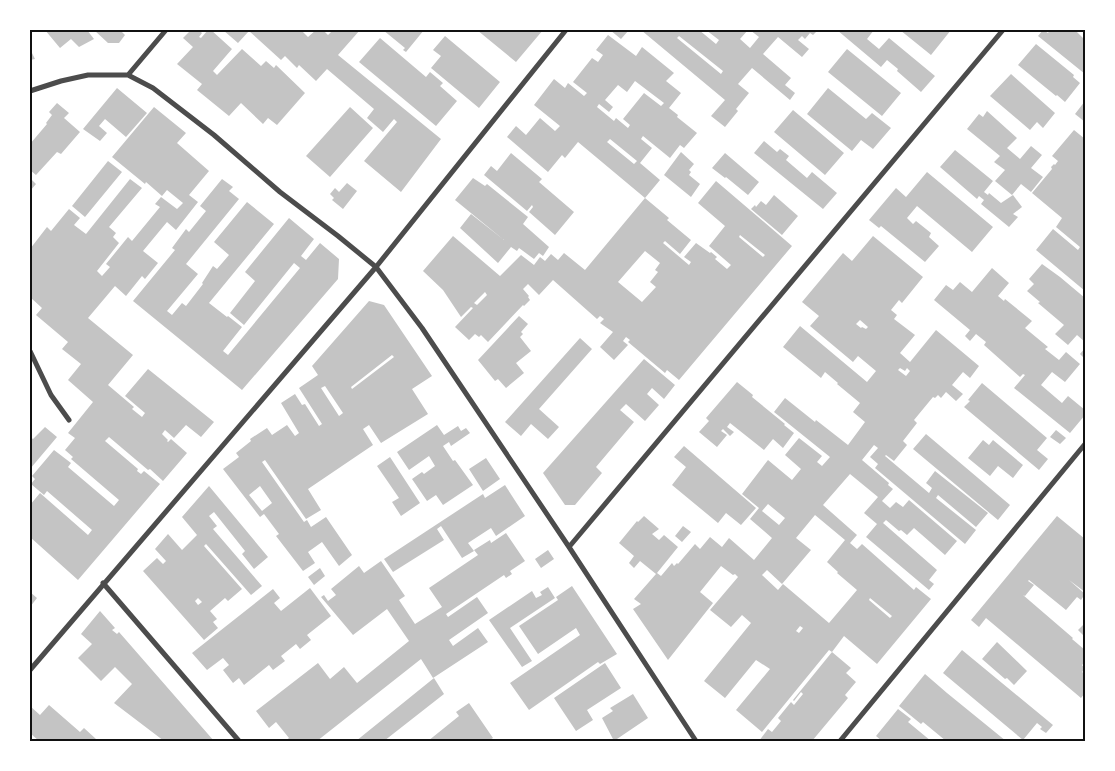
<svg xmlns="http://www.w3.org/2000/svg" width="1115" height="771" font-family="Raleway,sans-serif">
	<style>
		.building { fill: #c4c4c4; fill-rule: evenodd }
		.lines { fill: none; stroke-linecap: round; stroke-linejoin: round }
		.minor { stroke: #4c4c4c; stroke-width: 5 }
		.neatline { fill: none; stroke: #111; stroke-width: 2 }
	</style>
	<rect width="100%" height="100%" fill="#fff"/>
	<path class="building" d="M45,30h42l7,9 -15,8 -8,-8 -11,9z
		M94,30h26l5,5 -6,8h-11z
		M191,30h8l3,3 -3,4 2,1 7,-8h3l21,19 -19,22 4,4 25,-26 19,17 5,-5 8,7 2,-3 29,28 -28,32 -9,-7 -5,6 -22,-21 -12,13 -32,-26 5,-6 -25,-20 16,-17 -10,-9z
		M223,30h78l7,7 8,-7h7l5,5 5,-5h27l-22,25 103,84 -40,53 -37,-31 33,-39 -3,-3 -11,13 -16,-14 7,-9 -47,-40 -11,12 -17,-16 -2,3 -12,-12 -4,4 -32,-29 -11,12z
		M383,30h41l-18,22 -3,-2 2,-2z
		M477,30h66l-27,32z
		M610,30h19l-8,9z
		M641,30h58l17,14 3,-4 -13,-10h42l-8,9 10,9 9,-11 -9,-7h68l-5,5 -3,-2 -5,6 -3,-3 -4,4 11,9 -7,8 -24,-20 -15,17 28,24 -6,7 10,8 -5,7 -38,-32 -14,16 11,9 -13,16 2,2 -13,16 -14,-11 14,-16zM679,36l44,35 -2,3 -44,-36z
		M837,30h37l-7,9 12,10 10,-11 46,38 -14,16 -24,-21 1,-2 -11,-9 -6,7z
		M900,30h51l-20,25z
		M1043,30l5,3 2,-3h25l9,9 1,-1v36l-47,-38z
		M608,35l28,21 6,-9 32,26 -8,8 15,12 -12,15 9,7 -1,2 20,16 -13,15 -4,-3 -10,13 -27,-22 -2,3 11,9 -12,15 20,17 -15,18 -67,-56 -13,16 -3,-3 -14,17 -41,-35 9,-11 10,9 14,-17 15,13 5,-5 -26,-21 20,-26 11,9 3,-5 16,13 3,-3 -14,-11 19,-24 6,4 5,-7 -7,-5zM635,81l29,22 -3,3 -17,-13 -21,26 7,6 -2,3 -12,-10 -2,3 -17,-14 2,-3 10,8 4,-5 -8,-7 13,-15 9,7zM610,139l27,22 -3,3 -27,-22z
		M445,36l55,46 -21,26 -48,-40 10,-12 -8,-6z
		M380,38l46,39 4,-5 13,11 -3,3 17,15 -21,25 -77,-64z
		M1036,44l38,31 -1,2 7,6 -15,19 -8,-7 -1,1 -38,-31z
		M30,49l5,10 -5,1z
		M847,49l54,44 -19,23 -54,-44z
		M1011,74l44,39 -12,15 -6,-6 -7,8 -40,-34z
		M117,88l30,25 -21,24 -21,-18 -6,7 8,7 -7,8 -17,-12z
		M828,88l38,31 6,-6 19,15 -18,21 -12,-9 -9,11 -45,-37z
		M1085,101v21l-10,-8z
		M57,103l12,10 -5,5 16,14 -19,22 -4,-2 -21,23 -6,-5v-26l17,-20 -1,-1 6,-8 -3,-3z
		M154,107l32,26 -9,10 32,28 -20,24 9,7 -22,28 -9,-8 -24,29 15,12 -13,16 -3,-3 -16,20 -11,-10 -27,32 45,37 -25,30 26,22 -2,2 10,8 3,-4 -20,-17 23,-27 66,53 -13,15 -15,-12 -12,13 -9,-8 -3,4 6,6 -1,1 1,1 3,-3 16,14 -24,28 -13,-12 -2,1 -39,-33 -4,4 33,28 -1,2 4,3 3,-3 16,13 -82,96 -48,-43v-32l10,-12 48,42 4,-5 -45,-39 -3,4 -13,-11 4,-5 -3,-3 22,-26 17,13 -3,4 46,39 5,-6 -48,-41 2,-2 -8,-7 10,-12 -7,-5 25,-31 -25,-22 13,-16 -19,-15 6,-7 -32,-27 6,-7 -12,-11v-48l17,-22 4,4 18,-22 11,9 -6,7 12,9 44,-55 12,9 -33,39 7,6 -3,4 6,6 -22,28 5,5 8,-9 -4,-3 22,-27 4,4 28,-34 -5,-3 6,-7 16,12 6,-6 -16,-13 -5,6 -16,-14 -1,2 -33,-27z
		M350,107l23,21 -43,49 -24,-21z
		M793,110l51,43 -19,22 -51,-43z
		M987,111l30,27 -10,10 13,11 11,-13 11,9 -11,13 12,9 -12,15 -10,-8 -9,11 -17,-14 10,-11 -11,-8 6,-6 -33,-27 12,-15 4,3z
		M1074,130l11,9v152l-49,-41 17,-21 25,21 2,-3 -24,-20 6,-9 -30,-25 20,-24 -1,-2 3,-3 1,1 3,-4 -6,-5z
		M764,141l13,11 3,-3 9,7 -3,4 21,18 5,-6 25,21 -14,16 -69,-56z
		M955,150l38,31 -9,11 4,3 1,-2 12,10 12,-8 9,12 -9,7 5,3 -9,10 -28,-23 3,-4 -5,-4 -2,3 -37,-32z
		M681,152l13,12 -5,6 2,2 -2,3 11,9 -9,13 -27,-22z
		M511,153l31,26 -3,3 35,30 -19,23 -26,-23 4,-5 -1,-2 -5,6 -43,-36 7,-9 6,5z
		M725,153l34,29 -11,13 -22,-18 -1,1 -13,-10z
		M108,161l14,11 -37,45 -13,-11z
		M927,172l66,55 -21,25 -55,-46 -10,12 6,6 3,-3 15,12 -2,4 10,9 -14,16 -44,-36 -2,2 -10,-8 27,-32 10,9z
		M30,178l6,6 -6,7z
		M473,178l12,8 2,-2 41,33 -5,7 26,23 -6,9 -4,-3 -5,6 -15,-11 -2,3 -6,-4 -13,16 -38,-35 11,-14 33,26 -49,-40z
		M222,179l11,8 -4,4 10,8 -53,65 12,10 -31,37 5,4 10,-12 4,3 17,-22 -1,-1 11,-17 4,3 12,-14 -15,-13 33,-40 27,22 -65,79 18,14 1,-1 14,11 -19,24 5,4 72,-87 -6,-5 -50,62 -14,-12 25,-32 -10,-9 44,-54 25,21 -13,17 5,4 14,-17 19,16 -1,20 -96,111 -109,-89 42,-51 -3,-2 14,-19 3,3 17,-21 -6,-5z
		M716,181l76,65 -113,134 -12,-10 -2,3 -37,-31 2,-2 -4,-3 -3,4 5,4 -14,15 -14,-13 13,-15 -13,-9 4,-4 -4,-3 -3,3 -44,-39 -14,15 -11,-11 -5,5 6,7 -1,1 2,3 -6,6 -1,-1 -35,37 -7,-7 -2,2 -4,-3 -6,6 -14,-13 18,-19 -2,-1 -10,10 -18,-27 -20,-19 30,-35 47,40 21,-21 13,10 6,-8 5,4 6,-7 7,6 6,-7 21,17 60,-72 24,20 -2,2 24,20 -11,14 -15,-13 -2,2 26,22 2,-3 -7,-5 12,-14 14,10 1,-1 6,5 -2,2 12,10 4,-4 -22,-19 16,-20 -27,-23zM740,235l25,20 -2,2 -24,-20zM645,251l15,12 -5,7 3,2 -8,10 6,5 -14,15 -24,-20zM485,292l2,3 -10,10 -3,-2z
		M347,183l10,8 -14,18 -11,-9 2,-2 -4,-4 5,-6 4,4z
		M774,195l24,21 -16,19 -31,-26 4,-4 1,2 5,-6 5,4z
		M873,236l50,41 -21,26 -3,-3 -8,10 6,5 -3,4 21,16 -15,18 10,9 26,-32 43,36 -9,12 -7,-6 -11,13 11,9 -7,7 -10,-9 -5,6 -3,-3 -3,3 -2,-1 -19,23 3,3 -14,18 4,4 -13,16 -8,-6 -1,1 44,37 3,-5 -6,-5 9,-12 53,42 -12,14 -38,-32 -2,3 40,32 -11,14 -90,-76 3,-4 -8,-7 8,-9 -4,-3 -12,15 27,23 -1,2 5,4 -11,12 8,7 6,-6 7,5 6,-7 48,41 -12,14 -31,-27 -7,7 -6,-5 -2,1 -13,-11 -3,3 54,47 -8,10 5,4 -5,6 -63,-53 11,-13 -13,-11 14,-16 -28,-23 -27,31 34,30 -7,8 7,6 5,-5 52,46 2,-3 15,12 -54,65 -33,-28 -12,16 -3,-2 -67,82 -26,-22 34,-41 -14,-9 -31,38 -21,-17 47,-58 -9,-8 -11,12 -21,-17 28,-33 -3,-3 -2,1 -12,-9 -21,26 13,11 -45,57 -35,-51 8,-5 -7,-5 22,-25 -16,-13 -6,7 -5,-5 5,-7 -15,-13 18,-22 1,1 6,-6 15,13 -7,5 7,6 5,-5 14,12 -21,26 4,3 11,-13 2,3 3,-3 1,1 17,-20 5,5 10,-12 12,10 7,-9 25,22 18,-22 -22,-19 9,-11 -17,-14 26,-34 24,20 9,-11 -16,-14 14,-17 23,18 -5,6 5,4 8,-9 -56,-45 11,-14 30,24 1,-2 32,25 17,-23 -12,-10 7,-9 -23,-19 1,-1 -13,-11 -4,6 -38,-31 17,-21 67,56 9,-11 -18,-15 -5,6 -43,-36 9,-10 -17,-14 41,-49 9,8zM860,320l8,7 -2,2 -4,-2 -1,1 -5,-4zM900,368l5,3 2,-3 3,3 -4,5 -8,-6zM768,504l17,14 -6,7 -17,-14zM815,515l30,25 -18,22 11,10 -1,1 20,17 -28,33 -46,-39 -5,6 -16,-15 5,-5 15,14 29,-34 -15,-12zM870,598l22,18 -2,2 -21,-18zM800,626l3,2 -4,5 -3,-2z
		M1042,264l18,13 25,21v44l-8,-7 -9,10 -13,-11 9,-9 -26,-22 2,-1 -13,-11 7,-7 -5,-5z
		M992,268l17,15 -11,13 6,5 1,-2 27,22 -7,7 23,19 -3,2 14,11 7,-8 14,12 -15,18 -13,-10 -11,13 21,18 6,-7 17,14v5l-15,18 -56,-45 11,-13 -2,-1 -3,3 -36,-32 2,-3 -10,-8 -6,7 -5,-5 5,-6 -36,-30 12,-15 7,5 7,-8 12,10z
		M369,301l15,4 48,71 -20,13 16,25 -47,29 -12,-18 -6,4 10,16 -65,44 13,21 -15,9 -41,-59 -3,2 42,60 3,-2 4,7 15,-10 26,38 -13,11 -17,-24 -14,10 7,11 -12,8 -27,-35 3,-2 -15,-20 -4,3 -37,-48 16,-12 -3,-4 15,-12 -1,-2 17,-11 5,7 15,-10 8,11 4,-3 -18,-30 14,-9 7,11 3,-1 14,22 3,-2 -23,-36 19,-13 -6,-9zM392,355l2,2 -42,32 -1,-2zM325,386l18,27 -4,3 -18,-28zM260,486l12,17 -10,8 -13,-16z
		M519,316l9,8 -7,8 2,2 -3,3 11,14 -15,12 8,10 -18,15 -8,-9 -3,2 -17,-21z
		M580,338l12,11 -53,60 20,18 -11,12 -17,-15 -10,12 -16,-14z
		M1085,348v11l-5,-5z
		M644,359l31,26 -11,14 -12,-11 -5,6 12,11 -14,16 -19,-17 -6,6 14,12 -38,45 6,6 -27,32h-10l-22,-32z
		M737,382l16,13 -1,2 33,27 -1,1 10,8 -11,15 -10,-9 -9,11 -34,-27 -3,4 7,5 -4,4 -7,-7 -2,2 6,4 -10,12 -18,-15 10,-11 -3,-3z
		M982,383l65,55 -10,12 11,9 -9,11 -75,-63 6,-6 -2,-1z
		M437,425l7,10 14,-9 3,5 5,-3 4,5 -19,13 -2,-4 -6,4 10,15 2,-1 18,25 -30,20 -7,-10 -9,6 -15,-22 10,-7 2,2 11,-8 -6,-10 -20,14 -12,-18z
		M45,427l12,10 -27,32v-32l3,2z
		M1056,430l10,8 -6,6 -10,-7z
		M926,434l84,71 -12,15 -85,-71z
		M983,440l6,5 4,-5 30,25 -10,13 -15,-12 -8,10 -22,-18z
		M684,446l72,62 -15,17 -15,-12 -8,10 -46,-38 14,-18 -12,-10z
		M390,457l30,46 -19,13 -9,-14 7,-4 -22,-32z
		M486,458l14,21 -17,12 -14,-22z
		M505,485l20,31 -29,20 -5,-8 -23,15 6,8 -12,7 -21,-32 -4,3 7,11 -51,32 -9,-13 99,-65 2,4z
		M209,486l59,71 -14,12 -12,-15 3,-3 -31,-39 -5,4 8,10 -4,3 49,57 -11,9 -45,-51 -2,2 38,43 -14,12 -3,-3 -15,13 7,8 -4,3 5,6 -14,12 -61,-69 14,-13 6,6 3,-3 -11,-12 13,-15 14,16 15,-15 -15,-18zM198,598l4,4 -4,3 -3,-4z
		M1057,516l28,23v53l-16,-12 16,14 -4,6 -4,-3 -11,13 -37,-30 -1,1 6,4 -9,11 -2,-1 50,43 -1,1 13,11v12l-3,3 3,4 -3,3 3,2v19l-4,5 -95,-80 -7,9 -8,-7z
		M683,526l8,6 -9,10 -7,-6z
		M506,533l19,28 -15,10 2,3 -6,4 -2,-3 -58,39 2,3 29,-20 11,16 -39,27 4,6 25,-18 10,14 -55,36 -12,-19 -104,82h-32l4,-3 -13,-16 -7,6 -13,-17 62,-48 12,16 14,-12 13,16 52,-42 -22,-32 -34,26 -32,-38 3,-2 4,6 8,-6 -5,-6 28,-23 5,7 17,-12 24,35 -6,4 16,24 27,-17 -13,-19 49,-33 -4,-5 16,-10 1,3z
		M548,550l6,9 -13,9 -6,-9z
		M320,568l5,8 -11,9 -6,-8z
		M572,586l45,68 -17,10 -2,-2 -69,48 -19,-27 70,-48 -4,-7 -38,26 -19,-28 39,-26 -2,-3z
		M548,587l7,11 -45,30 22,33 -10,6 -33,-47 43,-29 4,7 6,-3 -2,-3z
		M310,588l21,28 -24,19 4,5 -11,9 -4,-5 -15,12 4,5 -12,9 -4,-5 -25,20 -5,-7 -6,5 -10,-13 6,-5 -6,-7 -16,12 -15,-17 81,-64 7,9 -6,5 7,8z
		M30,592l7,6 -7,9z
		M100,611l15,17 -3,2 5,4 2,-2 95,109h-50l-50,-38 18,-19 -17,-17 -14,14 -23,-23 14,-14 -11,-10z
		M1085,623v14l-7,-7z
		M997,642l30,29 -13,14 -7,-7 -2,1 -23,-20z
		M962,650l91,75 -7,8 -6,-4 2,-2 -5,-4 -14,17 -80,-67z
		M832,652l19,16 -5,5 10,9 -11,13 3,3 -36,43h-53l9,-12 4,3 9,-11 -3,-3 13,-16 3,3 9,-11 -2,-2 -7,9 -1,-1z
		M605,663l16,25 -34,22 6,10 -17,11 -22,-33z
		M925,674l22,19 59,48h-60l-23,-19 -2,2 -22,-18z
		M434,678l10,16 -60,47h-28z
		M633,694l15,24 -34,23 -12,-23 11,-7 -3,-3z
		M469,703l24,35 -5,3h-60l31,-25 -3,-4z
		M49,705l31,27 4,-4 12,11 -2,2h-55l-9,-8v-27l10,9z
		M898,709l13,10 -3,3 23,19h-49l-6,-5z"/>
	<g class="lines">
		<path class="minor" d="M128,75l38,-45
			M30,91l31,-10 27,-6h40l25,13 61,47 66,57 58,44 38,31 46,61 147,219 127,194
			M30,351l21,44 18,25
			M569,547l434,-517
			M103,583l136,158
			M30,670l346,-403 190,-237
			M840,741l245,-297"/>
	</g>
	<rect width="1115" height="771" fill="none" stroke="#ffffff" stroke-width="62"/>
	<rect x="31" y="31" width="1053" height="709" class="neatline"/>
</svg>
